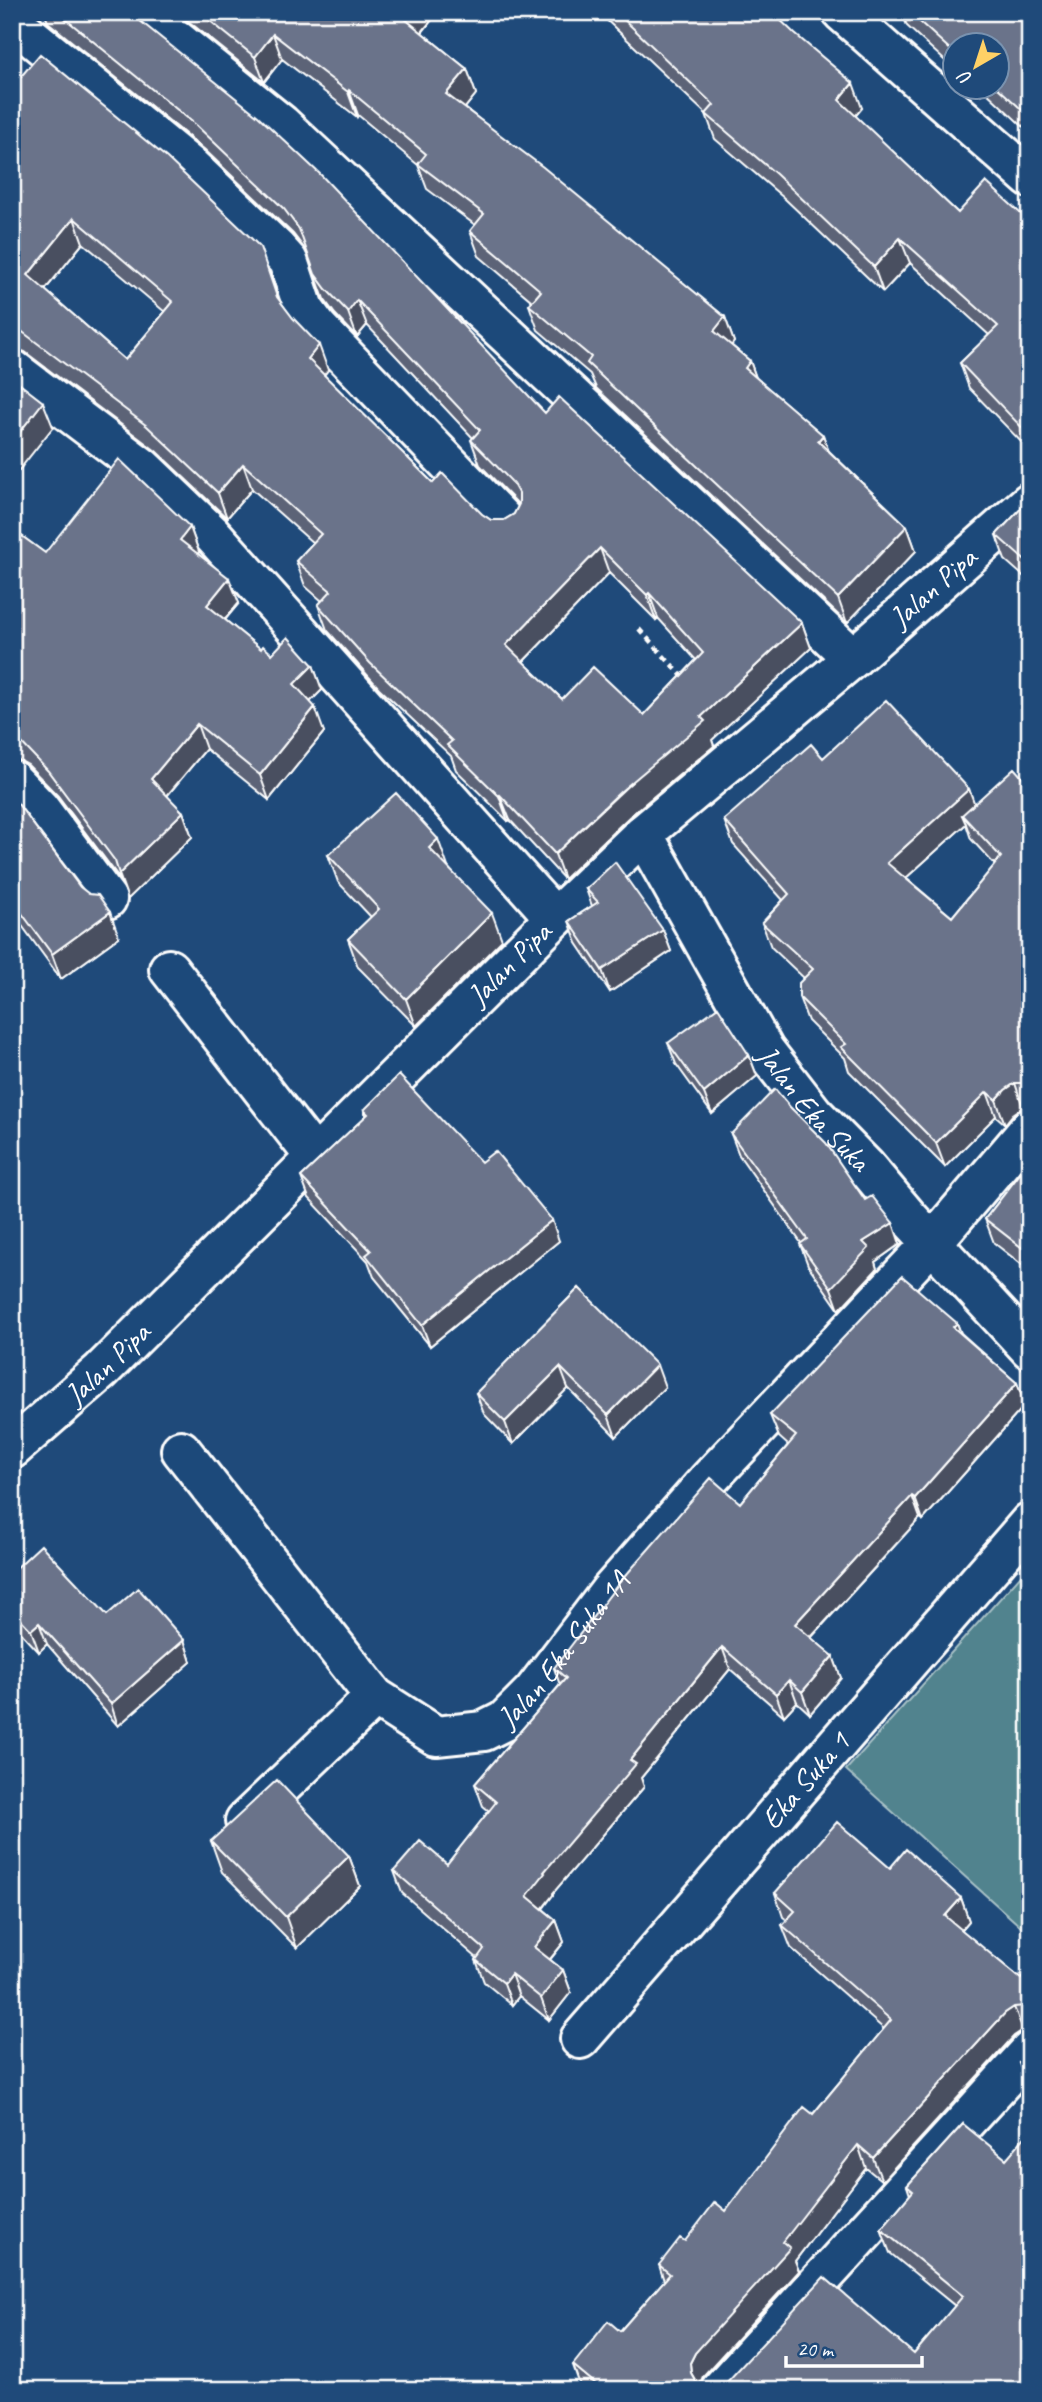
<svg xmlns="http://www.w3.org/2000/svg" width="1042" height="2402" font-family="Caveat,sans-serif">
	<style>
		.green { fill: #51838e; stroke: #a8c1c6; stroke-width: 2 }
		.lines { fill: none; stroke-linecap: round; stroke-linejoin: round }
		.minor-casing { stroke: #fff; stroke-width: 44 }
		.path { stroke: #fff; stroke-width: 4.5; stroke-dasharray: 7 5; stroke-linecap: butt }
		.minor { stroke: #1f4a7a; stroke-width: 38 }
		.wall { fill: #5b6377; stroke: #fff; stroke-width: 2; fill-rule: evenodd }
		.shaded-wall { fill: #4a5061; stroke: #fff; stroke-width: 2 }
		.building { fill: #6a738a; stroke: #fff; stroke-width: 2; fill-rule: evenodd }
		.labels { text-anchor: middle; stroke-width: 7; stroke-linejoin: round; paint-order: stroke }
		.street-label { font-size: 30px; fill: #fff; stroke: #1f4a7a }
	</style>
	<rect width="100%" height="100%" fill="#1f4a7a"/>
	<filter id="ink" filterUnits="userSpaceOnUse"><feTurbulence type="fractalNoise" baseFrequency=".0143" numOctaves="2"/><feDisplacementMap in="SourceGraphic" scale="14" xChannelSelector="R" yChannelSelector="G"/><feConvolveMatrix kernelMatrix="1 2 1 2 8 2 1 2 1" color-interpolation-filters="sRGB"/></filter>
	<g filter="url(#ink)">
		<path class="green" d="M1030,1565v370l-184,-165z"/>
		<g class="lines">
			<g class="minor-casing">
				<g id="minor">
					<path d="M142,12l139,112 572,534"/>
					<path d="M842,12l188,166"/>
					<path d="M1020,12l10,10"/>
					<path d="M12,21l179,146 86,82 11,12 16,48 14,19 189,196"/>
					<path d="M12,369l131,99 68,65 344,385"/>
					<path d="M12,780l28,29 67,90"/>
					<path id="s1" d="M643,834l122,217 48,62 53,54 42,50 122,132"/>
					<path d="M169,969l146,188"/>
					<path id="s2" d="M12,1449l89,-78 454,-453 88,-84 210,-176 177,-156"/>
					<path id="s3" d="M181,1450l194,247 61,39 48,-5 20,-10 29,-29 77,-101 98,-111 224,-237 98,-115"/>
					<path d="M245,1821l130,-124"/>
					<path id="s4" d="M580,2039l450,-517"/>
					<path d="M720,2390l310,-339"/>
				</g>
			</g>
			<path class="path" d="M639,629l44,48"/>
			<use href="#minor" class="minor"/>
		</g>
		<path class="wall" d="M44,12h85l416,401 257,210 9,25 -99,92 2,6 -85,71 -65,62 -54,-59 -2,1 -52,-51 -5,-14 -72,-68 -52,-58 -9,-25 4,-4 -17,-15 -9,-25 17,-18 -61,-54 -25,29 -71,-67 -131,-99 -13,-4v-261l266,211 50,72 -4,5 109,108 58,37h13l10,-6 5,-9 -39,-40 -9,-25 2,-2 -106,-113 -10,12 -22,-23 -11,-15 -17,-47 -14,-18 -88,-84 -157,-128zM83,243l82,69 -40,48 -80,-70zM609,573l47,47 2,-2 38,42 -52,55 -82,-16 -39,-37z
			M177,12h256l2,4 -13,17 45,36 9,25 -11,14 260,209 9,25 -3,3 19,16 6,17 67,57 5,15 79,76 9,25 -69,72 -251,-235 -6,-14 -52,-44 -9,-25 3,-4 -53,-45 -9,-25 5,-6 -48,-36 -9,-24 -60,-50 -1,2 -75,-58 -18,23z
			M598,12h174l90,96 -7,8 103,97 72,9v229l-61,-63 -9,-25 29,-28 -79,-72 -27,29 -98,-93 -70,-60 -9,-25z
			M902,12h102l12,8 12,-1 2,-1v115l-46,-43 -3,4 -7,-6h23v-42h-42v24l-48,-44z
			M1030,499v83l-25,-22 -9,-25z
			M190,527l9,25 -1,2 41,49 -14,17 36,29 11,5 41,11 9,25 -12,12 14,30 -55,68 -63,-51 -39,47 16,16 9,25 -64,62 -5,-16 -65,-87 -30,-31 -11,-6h-5v-230l33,24z
			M823,758l146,31 5,15 56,-18v321h-7l-10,7 -8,10 -9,-8 -51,51 -96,-96 -4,-13 -37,-37 -9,-24 5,-19 -33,-31 -9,-24 21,-23 -50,-56 -9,-24zM966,824l5,15 24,26 -43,52 -46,-39z
			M12,796l107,141 -58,42 -49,-67z
			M328,855l120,12 54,73 -86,86 -58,-59 -10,-28 23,-22 -33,-35z
			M586,889l77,41 8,21 -61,41 -33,-49 -8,-22 23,-15z
			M668,1043l81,12 8,21 -45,38 -36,-50z
			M364,1110l117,52 78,79 -129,105 -56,-69 -6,-16 -59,-63 -8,-21 65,-61z
			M731,1134l134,66 28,23 7,21 -25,18 2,7 -38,41 -31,-45 -8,-21 1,-1 -62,-88z
			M1030,1161v110l-36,-28 -9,-24z
			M579,1288l86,99 -49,50 -48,-49 -55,56 -29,-30 -8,-21z
			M957,1323l4,10 56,50 8,22 -102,115 -3,-2 -109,120 22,18 8,22 -31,36 -13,-12 -13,14 -54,-47 -89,109 3,9 -91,106v2l-10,14 13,11 8,22 -14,18 13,10 8,22 -22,28 -30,-24 -7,9 -28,-23 -8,-22 1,-2 -75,-65 -8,-22 53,-7 42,-53 -6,-5 -8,-22 85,-99 -6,-17 186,-165 48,-58 -9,-8 -9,-22z
			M12,1572l95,43 77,25 7,22 -73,64 -71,-82 -8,8 -27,-29z
			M211,1841l138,15 11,30 -63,62 -75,-76z
			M890,1868l71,30 8,23 -8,9 60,49 9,-10v61h-7l-9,6 -132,145 -16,-13 -71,93 4,10 -96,105 -3,8 8,4 11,-1 195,-33 41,-48 -65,-53 -9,-24 29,-34 -3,-9 56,-62 67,266h-447l-2,-2 -8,-23 47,-34 44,-50 -5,-16 26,-24 41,-30 87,-97 71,-85 -93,-81 -9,-23 5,-5 -4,-3 -8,-24z
			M1030,2051v37l-3,-2 -8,-23z"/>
		<path class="shaded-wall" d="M409,12h24l2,4 -22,27 -9,-25z
			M273,34l9,25 -18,23 -9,-25z
			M467,69l9,25 -20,25 -10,-25z
			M853,83l9,25 -14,17 -9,-25z
			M978,88h5l1,2 -3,4z
			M349,90l9,25 -1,2 -9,-25z
			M74,218l9,25 -46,57 -9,-25z
			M900,238l10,25 -27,29 -9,-25z
			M357,300l10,25 -10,12 -9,-25z
			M725,317l9,25 -11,14 -9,-25z
			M319,345l9,25 -11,14 -9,-25z
			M750,361l9,25 -14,-18z
			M43,402l10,25 -41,52v-37z
			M823,435l9,25 -14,-19z
			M243,464l9,25 -25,29 -9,-25z
			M907,526l9,25 -69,72 -9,-25z
			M190,527l9,25 -10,13 -9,-25z
			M600,548l9,25 -94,97 -9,-25z
			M229,578l10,25 -23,27 -9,-25z
			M649,593l9,25 -2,2 -9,-25z
			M802,623l9,25 -99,92 2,6 -85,71 -65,62 -9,-25 146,-137z
			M313,665l9,25 -19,19 -9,-25z
			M315,707l9,25 -55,68 -9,-25z
			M197,724l9,25 -46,55 -9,-25z
			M969,789l9,24 -16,2 4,9 -70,63 -9,-24z
			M500,795l10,25 -2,1 -9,-25z
			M183,812l9,25 -64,62 -9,-25z
			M438,839l10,28 -9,8 -10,-27z
			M110,912l9,25 -58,42 -9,-25z
			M492,913l10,27 -86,86 -10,-27z
			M663,930l8,21 -61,41 -8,-22z
			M749,1055l8,21 -45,38 -8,-21z
			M1015,1083l8,24 -10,7 -8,10 -9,-24 9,-10z
			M987,1092l9,24 -51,51 -9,-24z
			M552,1220l7,21 -129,105 -8,-21z
			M893,1223l7,21 -25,18 2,7 -38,41 -8,-22 32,-46z
			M957,1323l8,22 -12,-18z
			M657,1365l8,22 -49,50 -8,-22z
			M560,1367l8,21 -55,56 -8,-22z
			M1017,1383l8,22 -102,115 -8,-22z
			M912,1496l8,22 -117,128 -8,-22z
			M39,1623l8,21 -8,8 -8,-22z
			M184,1640l7,22 -73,64 -7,-22z
			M722,1647l8,22 -89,109 3,9 -91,106v2l-18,23 -8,-22 17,-24 86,-112z
			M833,1656l8,22 -31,36 -8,-22z
			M789,1680l8,22 -13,14 -8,-22z
			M349,1856l11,30 -63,62 -11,-31z
			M961,1898l8,23 -16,19 -8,-24z
			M556,1920l8,22 -22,27 -8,-22z
			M563,1970l8,22 -22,28 -8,-22z
			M511,1974l8,22 -7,9 -8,-22z
			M1014,2007l9,23 -9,6 -132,145 -9,-23 132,-145z
			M858,2145l8,23 -71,93 4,10 -96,105 -4,10 -8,-13 -1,-10 5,-10z"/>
		<path class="building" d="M57,12h72l129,104 63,59 224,238 14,-16 243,226 -101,94 4,4 -85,71 -65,62 -55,-59 -1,1 -52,-51 5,-4 -82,-78 -52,-58 13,-14 -35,-30 25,-27 -78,-70 -25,29 -71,-67 -131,-99 -4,-2v-238l28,-33 127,104 85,81 8,8 17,50 16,21 26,27 -11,14 125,124 9,-10 40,41 9,6h13l10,-6 5,-10v-11l-5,-9 -43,-44 9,-10 -123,-130 -9,12 -22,-23 -11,-15 -16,-45 -15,-20 -88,-84zM74,218l99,84 -48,58 -97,-85zM600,548l47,47 2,-2 54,60 -59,62 -51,-48 -31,32 -56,-54z
			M199,12h210l-5,6 63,51 -21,25 97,73 182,150 -11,14 36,30 -5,7 78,67 -5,6 89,85 -69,72 -251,-235 4,-6 -62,-52 12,-14 -71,-60 14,-17 -66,-50 8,-10 -77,-64 -1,2 -75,-58 -18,23z
			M616,12h156l23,22 58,49 -14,17 119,113 28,-31 44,40v214l-70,-73 38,-37 -98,-88 -26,29 -98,-93 -70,-60 8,-9z
			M909,12h95l12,8 12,-1 2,-1v99l-33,-30v-41h-42v8z
			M12,378l31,24 -31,40z
			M119,459l71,68 -10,13 49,38 -22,27 54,44 2,-3 9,8 16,-17 25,28 -19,19 21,23 -55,68 -63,-51 -46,55 32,33 -64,62 -4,-13 -67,-90 -29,-31 -7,-4v-207l33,24z
			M1030,499v66l-34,-30z
			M886,700l83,89 -82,74 65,54 49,-60 -39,-42 52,-47 16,18v245l-4,4 4,3v47l-4,-2h-11l-10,7 -9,10 -9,-8 -51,51 -95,-96 5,-3 -47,-47v-14l14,-14 -51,-46 27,-29 -65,-74 87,-76 12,14z
			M396,793l42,46 -9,9 63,65 -86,86 -58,-60 31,-30 -51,-54z
			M12,796l68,91 9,7 9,1 12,17 -58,42 -40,-54z
			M615,862l48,68 -61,40 -33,-49 29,-19 -12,-13z
			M718,1007l31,48 -45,38 -36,-50z
			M399,1075l82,87 14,-11 57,69 -130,105 -56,-70 5,-4 -70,-74 67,-63 -4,-4z
			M775,1089l15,18 36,36 39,57 7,-4 21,27 -30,19 6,6 -38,40 -31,-44 7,-5 -76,-105z
			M1030,1161v93l-45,-35z
			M902,1276l55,47 -4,4 64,56 -102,115 -3,-2 -117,128 38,32 -31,36 -13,-12 -13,14 -54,-47 -92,113 6,4 -92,108 1,1 -18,23 29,24 -22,27 29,23 -22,28 -30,-24 -7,9 -28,-23 8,-11 -90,-78 26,-30 27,23 49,-62 -21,-18 91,-106 -12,-10 65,-85 92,-105 29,25 56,-67 -26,-21z
			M579,1288l78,77 -49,50 -48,-48 -55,55 -29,-29z
			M41,1545l66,70 31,-27 46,52 -73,64 -72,-81 -8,7 -19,-20v-38z
			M277,1780l72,76 -63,61 -75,-76z
			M837,1822l53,46 16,-19 55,49 -16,18 76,63 9,-10v39l-4,-2 -12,1 -9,6 -132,145 -15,-13 -75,97 7,6 -95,105 -5,10 1,10 5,9 12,6 11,-1 8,-5 97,-105 90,77 49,-58 -82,-67 32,-38 -6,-5 56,-62 43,35 24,-28v259h-427l-30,-25 35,-44 12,10 50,-57 -11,-9 21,-27 5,3 30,-39 11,9 78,-104 9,7 78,-94 -109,-95 13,-14 -20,-18z
			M1030,2051v21l-11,-9z"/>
	</g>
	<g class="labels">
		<g class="street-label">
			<text dy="10" stroke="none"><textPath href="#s2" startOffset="1262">Jalan Pipa</textPath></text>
			<text dy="10" stroke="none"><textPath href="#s2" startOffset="695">Jalan Pipa</textPath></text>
			<text dy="10" stroke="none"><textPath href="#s1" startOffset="324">Jalan Eka Suka</textPath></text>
			<text dy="10" stroke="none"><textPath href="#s2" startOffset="128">Jalan Pipa</textPath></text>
			<text dy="10" stroke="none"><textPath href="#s3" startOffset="550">Jalan Eka Suka 1A</textPath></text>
			<text dy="10" stroke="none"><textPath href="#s4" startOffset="343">Eka Suka 1</textPath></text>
		</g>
	</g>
	<rect width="1042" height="2402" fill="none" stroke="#1f4a7a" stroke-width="42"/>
	<rect x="21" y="21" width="1000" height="2360" fill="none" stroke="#fff" stroke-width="2.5" filter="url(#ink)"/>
	<g transform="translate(976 66) rotate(219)"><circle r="33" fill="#1f4a7a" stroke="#7992af" stroke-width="2"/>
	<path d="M0-5L12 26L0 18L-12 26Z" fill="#ffd166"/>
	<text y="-10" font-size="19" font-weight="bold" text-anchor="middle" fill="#ffffff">U</text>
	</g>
	<path d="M786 2356v10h136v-10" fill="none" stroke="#ffffff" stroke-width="3.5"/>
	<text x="797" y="2356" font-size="21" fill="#ffffff" stroke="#1f4a7a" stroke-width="5" paint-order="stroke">20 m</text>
</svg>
